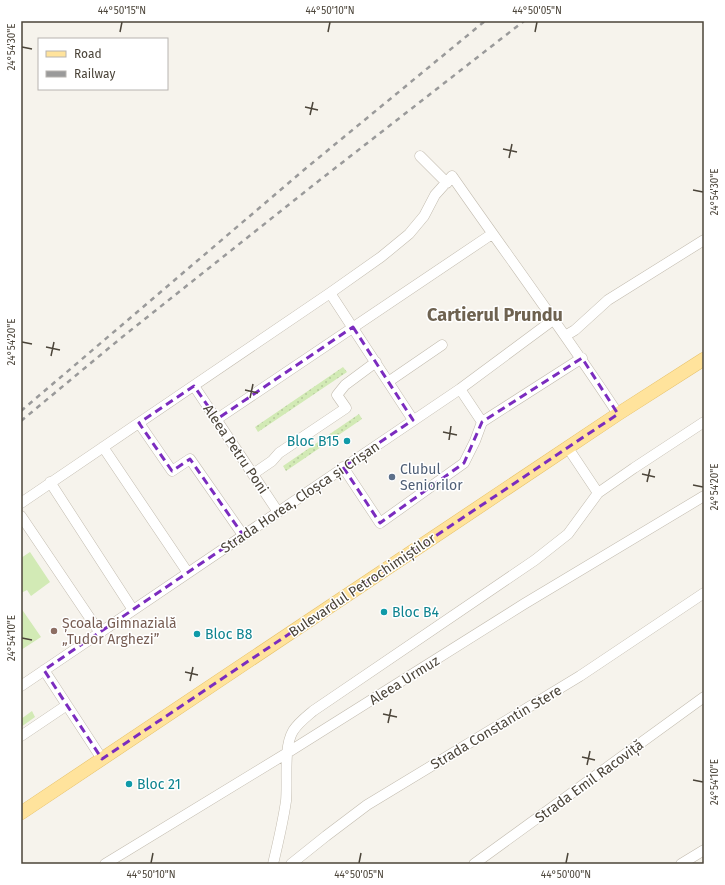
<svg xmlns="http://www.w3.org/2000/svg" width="725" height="885" font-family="'Fira Sans',sans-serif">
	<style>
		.grass { fill: url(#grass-dots) }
		.green { fill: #d2eab5 }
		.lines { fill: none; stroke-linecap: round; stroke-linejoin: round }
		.minor-casing { stroke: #c2bbae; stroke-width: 11 }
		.major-casing { stroke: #e6c16a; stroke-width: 14 }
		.minor { stroke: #fff; stroke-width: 10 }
		.major { stroke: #ffe39c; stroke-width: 13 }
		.rail { stroke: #9a9a9a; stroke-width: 2.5; stroke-dasharray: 5 5; stroke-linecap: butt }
		.marked { fill: none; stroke: #7b2cbf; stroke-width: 3; stroke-dasharray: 8 5; stroke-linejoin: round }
		.ticks { fill: none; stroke: #4b4439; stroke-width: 1.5 }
		.culture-dot { fill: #0f9aa8; stroke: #fff; stroke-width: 1.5 }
		.service-dot { fill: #5c6f8a; stroke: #fff; stroke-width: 1.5 }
		.education-dot { fill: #8d6e63; stroke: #fff; stroke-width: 1.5 }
		.labels { text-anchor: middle; stroke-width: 3; stroke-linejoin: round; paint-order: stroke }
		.culture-label { font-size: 14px; fill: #0d838f; stroke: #fff; text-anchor: start }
		.street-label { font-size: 14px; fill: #4b4439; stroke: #fff }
		.service-label { font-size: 14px; fill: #4e5e75; stroke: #fff; text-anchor: start }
		.education-label { font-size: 14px; fill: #785e54; stroke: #fff; text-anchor: start }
		.district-label { font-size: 18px; font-weight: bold; fill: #6e6250; stroke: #fff }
		.neatline { fill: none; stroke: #4b4439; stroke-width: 1.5 }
		.ticks-label { font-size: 10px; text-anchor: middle; fill: #4b4439 }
	</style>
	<defs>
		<pattern id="grass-dots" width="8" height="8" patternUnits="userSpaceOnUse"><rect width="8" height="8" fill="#d2eab5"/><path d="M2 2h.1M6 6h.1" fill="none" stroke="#b6ca9c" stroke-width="1.8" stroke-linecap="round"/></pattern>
	</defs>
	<rect width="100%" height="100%" fill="#f6f3ec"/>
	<path class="grass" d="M343,367l4,5 -89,60 -3,-5z
		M359,414l3,5 -76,52 -3,-5z"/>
	<path class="green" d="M30,552l20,30 -19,14 -4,-6 -6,3v-35z
		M21,608l20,29 -20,13z
		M32,711l3,6 -14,10v-8z"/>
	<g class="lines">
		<g class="minor-casing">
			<path id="minor" d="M420,156l27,27
				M330,293l83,127
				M565,336l10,-6 33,-30 96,-60
				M388,382l54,-37
				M194,386l84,126
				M460,389l22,33
				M217,419l275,-185
				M139,423l33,48 18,-12 53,76
				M103,447l85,126
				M343,467l37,56 84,-60 11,-22 7,-19 100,-64
				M253,474l19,-13 7,-8 67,-45 -9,-13 8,-10 31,-23
				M50,482l83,128
				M598,493l36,-25 70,-46
				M21,503l309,-210 51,-36 28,-23 15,-18 11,-21 17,-19c55,79 113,157 166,238
				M21,516l79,117
				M44,670l58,89
				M21,686l439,-297 93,-69
				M21,736l46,-31
				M105,864l182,-111 237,-149 180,-108
				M273,864c5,-21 10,-42 13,-63 2,-20 -3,-53 7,-70 5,-8 13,-14 20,-20l222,-151 33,-26 30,-41 -30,-45
				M291,864l35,-28 41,-31 213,-129 124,-83
				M474,864l230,-167
				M681,864l23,-14"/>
		</g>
		<g class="major-casing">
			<path id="major" d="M21,813l597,-399 86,-55"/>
		</g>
		<use href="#minor" class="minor"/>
		<use href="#major" class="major"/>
		<path class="rail" d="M21,411l284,-242 180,-148
			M21,421l100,-83 195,-155 208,-162"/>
	</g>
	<path class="marked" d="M353,327l60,93 -70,47 37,56 84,-60 18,-41 100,-64 36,56 -516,345 -58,-89 199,-135 -53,-76 -18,12 -33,-48 55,-37 23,33z"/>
	<path class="ticks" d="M120,32l2,-10M328,32l2,-10M535,32l2,-10M22,47l10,2M305,107l13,3M310,115l3,-13M503,149l14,3M509,158l3,-14M693,190l10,2M22,342l10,2M46,347l14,3M51,356l3,-14M245,390l13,3M250,398l3,-14M443,432l14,3M449,440l2,-14M642,474l13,3M647,482l3,-13M693,485l10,2M22,638l10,2M185,672l13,3M190,681l3,-14M383,714l14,3M388,723l3,-14M582,757l13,3M587,765l3,-14M693,780l10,2M151,863l2,-10M359,863l2,-10M566,863l2,-10"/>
	<g class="culture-dot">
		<circle cx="347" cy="441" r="4"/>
		<circle cx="384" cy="612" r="4"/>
		<circle cx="197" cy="634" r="4"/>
		<circle cx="129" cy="784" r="4"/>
	</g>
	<circle class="service-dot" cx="392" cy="477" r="4"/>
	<circle class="education-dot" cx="54" cy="631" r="4"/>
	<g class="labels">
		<g class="culture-label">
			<text x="339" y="446" text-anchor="end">Bloc B15</text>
			<text x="392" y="617">Bloc B4</text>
			<text x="205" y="639">Bloc B8</text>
			<text x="137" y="789">Bloc 21</text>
		</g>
		<g class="street-label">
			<text transform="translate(236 449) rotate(56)" y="5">Aleea Petru Poni</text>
			<text transform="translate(300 497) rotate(-34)" y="5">Strada Horea, Cloșca și Crișan</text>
			<text transform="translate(362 585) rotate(-34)" y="5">Bulevardul Petrochimiștilor</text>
			<text transform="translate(404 680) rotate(-32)" y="5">Aleea Urmuz</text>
			<text transform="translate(496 727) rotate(-31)" y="5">Strada Constantin Stere</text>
			<text transform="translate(589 781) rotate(-36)" y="5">Strada Emil Racoviță</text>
		</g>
		<g class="service-label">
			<text x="400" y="474">Clubul<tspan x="400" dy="16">Seniorilor</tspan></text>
		</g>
		<g class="education-label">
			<text x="62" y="628">Școala Gimnazială<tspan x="62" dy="16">„Tudor Arghezi”</tspan></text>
		</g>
		<g class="district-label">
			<text x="495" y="321">Cartierul Prundu</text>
		</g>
	</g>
	<rect width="725" height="885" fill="none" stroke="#ffffff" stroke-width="44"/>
	<rect x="38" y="38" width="130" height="52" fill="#ffffff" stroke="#b7b4b0"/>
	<rect x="46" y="51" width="20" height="6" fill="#ffe39c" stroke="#b7b4b0"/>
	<text x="74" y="58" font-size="12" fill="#4b4439">Road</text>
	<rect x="46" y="71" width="20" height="6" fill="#9a9a9a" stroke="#b7b4b0"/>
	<text x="74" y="78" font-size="12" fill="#4b4439">Railway</text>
	<rect x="22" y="22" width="681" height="841" class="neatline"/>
	<g class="ticks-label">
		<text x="122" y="14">44°50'15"N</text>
		<text x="330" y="14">44°50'10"N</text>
		<text x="537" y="14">44°50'05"N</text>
		<text transform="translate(11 47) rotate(-90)" y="4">24°54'30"E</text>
		<text transform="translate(714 192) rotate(-90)" y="4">24°54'30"E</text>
		<text transform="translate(11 342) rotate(-90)" y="4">24°54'20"E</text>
		<text transform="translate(714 487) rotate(-90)" y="4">24°54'20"E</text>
		<text transform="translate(11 638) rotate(-90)" y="4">24°54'10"E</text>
		<text transform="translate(714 782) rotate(-90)" y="4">24°54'10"E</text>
		<text x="151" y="878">44°50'10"N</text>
		<text x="359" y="878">44°50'05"N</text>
		<text x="566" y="878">44°50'00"N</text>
	</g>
</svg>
